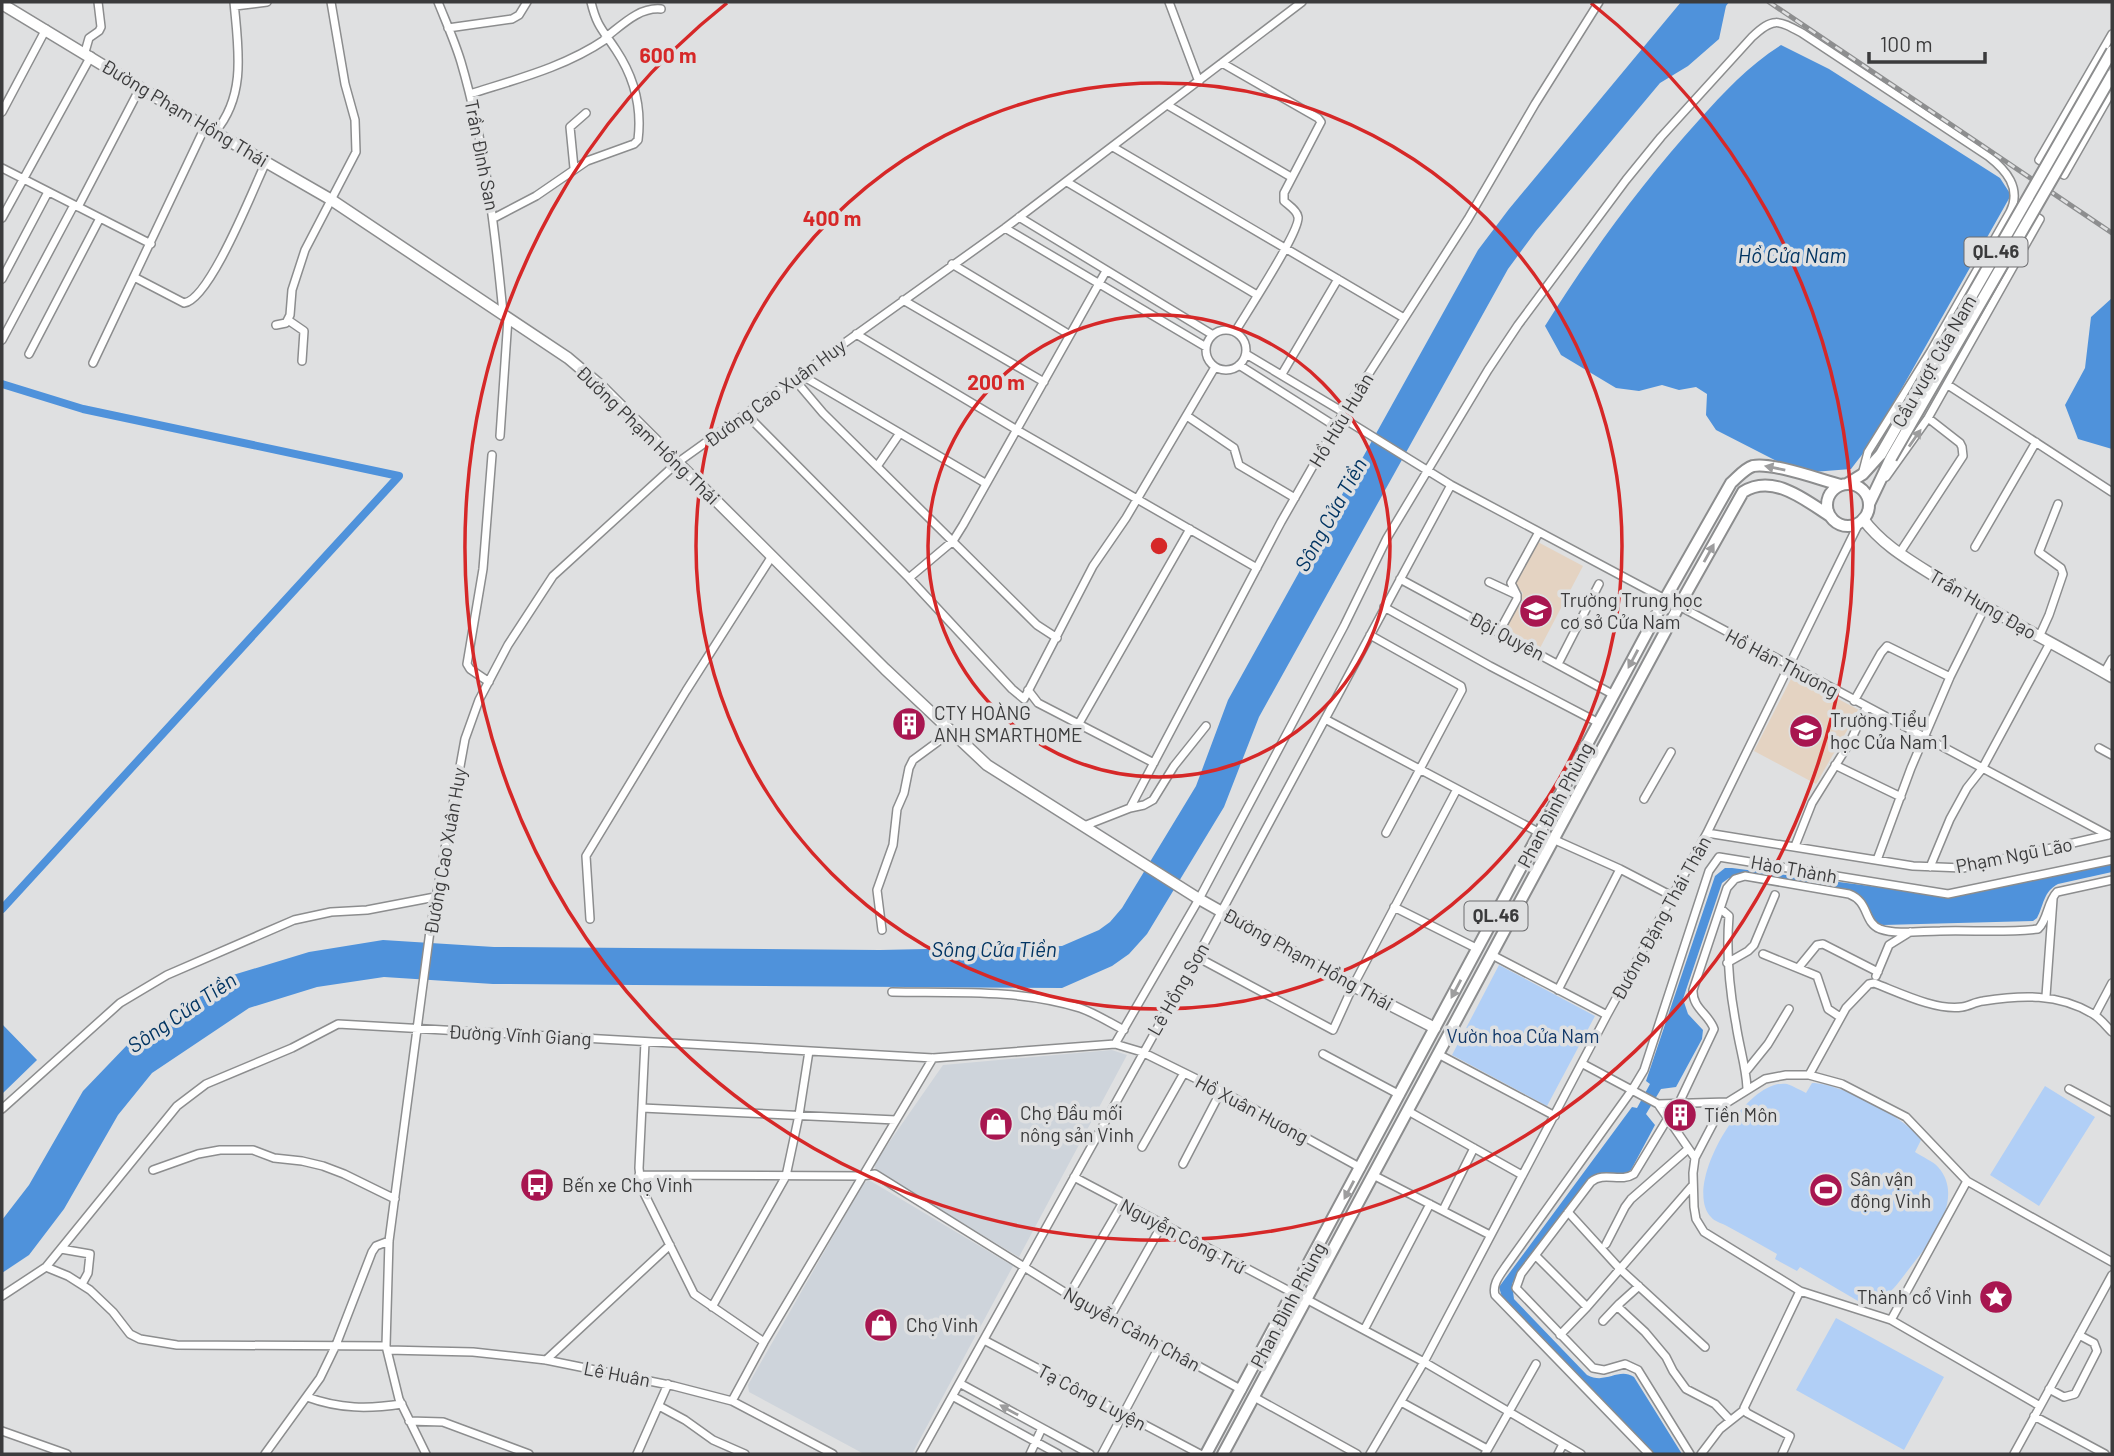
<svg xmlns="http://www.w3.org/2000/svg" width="2114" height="1456" font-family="Barlow,sans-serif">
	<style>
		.built { fill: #ced4db }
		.education { fill: #e4d3c2 }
		.park { fill: #b1cff6 }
		.water { fill: #4f92db }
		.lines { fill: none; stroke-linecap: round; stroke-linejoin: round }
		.canal { stroke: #4f92db; stroke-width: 8 }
		.minor-casing { stroke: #8c8d8e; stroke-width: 10 }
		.major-casing { stroke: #8c8d8e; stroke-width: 13 }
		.highway-casing { stroke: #8c8d8e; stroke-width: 14 }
		.minor { stroke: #fff; stroke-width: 7 }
		.major { stroke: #fff; stroke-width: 10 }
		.highway { stroke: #fff; stroke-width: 10 }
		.rail-casing { stroke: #8d8e8f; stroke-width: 5 }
		.rail { stroke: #dfe0e1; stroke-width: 2.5; stroke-dasharray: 8; stroke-linecap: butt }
		.highway-bridge-casing { stroke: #8c8d8e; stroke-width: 14; stroke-linecap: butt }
		.highway-bridge { stroke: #fff; stroke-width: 10 }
		.oneway { fill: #9d9d9e }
		.ring { fill: none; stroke: #d62828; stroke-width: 3.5 }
		.labels { text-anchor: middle; stroke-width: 7; stroke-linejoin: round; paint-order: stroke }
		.shield { fill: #dfe0e1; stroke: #6c6c6e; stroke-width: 2 }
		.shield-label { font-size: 18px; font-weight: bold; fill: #3b3b3c }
		.street-label { font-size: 19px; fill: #3b3b3c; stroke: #dfe0e1 }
		.poi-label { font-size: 19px; fill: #3b3b3c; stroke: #dfe0e1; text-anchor: start }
		.park-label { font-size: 19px; fill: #103768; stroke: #dfe0e1 }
		.water-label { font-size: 21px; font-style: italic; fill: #013462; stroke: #dfe0e1 }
		.centre { fill: #d62828; stroke: #dfe0e1; stroke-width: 3.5 }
		.ring-label { font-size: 21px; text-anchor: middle; font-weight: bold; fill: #d62828; stroke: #dfe0e1; stroke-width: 7; stroke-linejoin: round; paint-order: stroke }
	</style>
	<rect width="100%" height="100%" fill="#dfe0e1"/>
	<path class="built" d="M1112,1050l15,5 -108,202 -143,-86 -2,-7 69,-99z
		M869,1180l144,86 -101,188h-48l-115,-62 -1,-7 115,-201z"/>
	<path class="education" d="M1536,541l47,25 -43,82 -36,-19 19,-36 -10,-9z
		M1793,675l66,35 -43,74 -62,-33z"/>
	<path class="park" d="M1499,965l96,51 -48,90 -95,-51z
		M1812,1083c28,0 94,34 109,57l-6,12c7,5 18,9 23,15 27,30 -6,74 -26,98 -9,11 -17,25 -29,32l-25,4 -58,-34 -3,4 -22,-12 2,-5c-17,-10 -34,-19 -52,-29 -4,-2 -11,-4 -14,-8 -30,-31 35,-140 76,-133 6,2 13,6 19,9z
		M2045,1086l50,31 -56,89 -49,-31z
		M1836,1318l108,59 -40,73 -108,-60z"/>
	<path class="water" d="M1681,2h48l-3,4 -7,33 -31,27 -28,17 -124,148 -28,38 -249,448 -35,90 -77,127 -18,20 -17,12 -50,22 -569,-4 -109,-7 -67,10 -68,21 -97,65 -34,42 -54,94 -35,46 -27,18v-53l27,-35 54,-94 47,-49 103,-67 76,-23 74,-12 111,7 386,3 182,-4 37,-16 11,-8 12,-14 74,-122 32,-86 250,-450 31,-41z
		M1781,45l48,24 171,109 11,17 -140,248 -20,26 -51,4 -84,-43 -10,-15 1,-21 -11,-7 -17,3 -17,-5 -23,6 -23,-3 -55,-33 -16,-29c45,-72 96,-142 154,-206 25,-28 50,-55 82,-75z
		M2112,298v151l-34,-10 -13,-34 20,-37 6,-51z
		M2112,862v10l-54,12c-15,8 -14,21 -21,34l-4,3 -150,4 -9,-3c-8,-14 -12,-27 -27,-33l-110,-12 -8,1 -7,5 -39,116 5,15 15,16 -1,9 -26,48 -15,2 -15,25 9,11 -24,45c-15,12 -25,-3 -43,9l-69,92 -7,13 2,15 73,76c19,10 31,-8 47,2l48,77h-29l-151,-157 -3,-10 133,-180 5,1 13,-24 -4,-3 69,-205 10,-8h7l222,29z
		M2,1024l35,36 -35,34z"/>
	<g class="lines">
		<path class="canal" d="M2,384l81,25 316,67 -397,433"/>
		<g class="minor-casing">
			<path id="minor" d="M438,2c8,20 17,40 23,60 24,82 34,167 42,251
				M1169,2l30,80
				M235,6l32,-4
				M448,28l64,-9 7,-4 8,-13
				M2112,34l-73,126 25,15 48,-84
				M605,38c17,-13 34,-31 56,-29
				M85,52l4,-14 10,-7 2,-4 -3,-25
				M1222,63l96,55 3,4 -37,71v8c4,4 13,9 14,16 3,13 -53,98 -63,115
				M470,94c47,-15 95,-27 136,-55
				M1169,106l122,71
				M2,112l44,-83
				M215,132c32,-37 23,-85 19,-130
				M1113,147l291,171
				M2,168l149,76
				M574,168l-4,-41 16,-14
				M1067,182l190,113
				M78,207l62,-119
				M1019,217l194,118
				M2,218l89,-162
				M494,218l42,-22 51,-35 47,-17 4,-4c4,-32 -4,-63 -22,-90 -13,-20 -19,-23 -25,-48
				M1005,228l201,119
				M952,264l118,71
				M1106,271l-143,254 -10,16 -44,37 103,111 12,10 69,-133 33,-48 89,-151
				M134,277l50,26c26,-3 70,-116 82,-141
				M2,279l46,-87
				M903,300l141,82
				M288,320l16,11 -2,30
				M276,325l10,-2 4,-8 2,-25 13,-40 51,-98 -1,-32 -10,-36 -14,-82
				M1206 350a20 20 0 1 1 40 0a20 20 0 1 1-40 0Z
				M856,334l161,96 240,138
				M2,340l72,-135
				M29,354l71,-136
				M1246,354l97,58
				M93,363l112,-236
				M1239,365l96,61
				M1282,374l56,-95
				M801,375l184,108
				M795,380l28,33 214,212 20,13
				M1948,385l164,107
				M746,414l163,164
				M1187,416l47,32 5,17 56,33
				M1341,417l110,68 214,114
				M500,436l8,-118
				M878,465l22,-32
				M1886,477l42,-59 112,-199 -10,-6
				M1975,547l61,-105
				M1899,554l64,-98 -1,-9 -2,-4 -32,-25
				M1400,579l214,116
				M1489,582l28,13v4l-18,33
				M1517,595l-6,-12 28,-51
				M1679,606l429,229
				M1384,607l106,59 109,57
				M1370,635l91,51 1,4 -76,143
				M2039,637l10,-22 14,-41 -2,-6 -22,-16 19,-48
				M1558,664l41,-80
				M2104,673l8,-14
				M489,682l-19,-13 -3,-5 16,-95 9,-114
				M1028,690l10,13 116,60
				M1854,701l27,-48 6,-7 63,31
				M1325,719l215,114
				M1078,725l112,-196
				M2099,748l13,7
				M1835,765l66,32
				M1644,799l27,-47
				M1130,808l14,-3 9,-5 21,-34 32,-40
				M1084,826l46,-18 151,-286 60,-105 127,-198 67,-115 64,-102
				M1707,833l206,33 50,2 145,-33
				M1555,840l65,29 52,27
				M1795,846l17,-43 38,-61 16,-34
				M1877,860l34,-92 39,-91 35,-70
				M1930,867l20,-48 17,-31 15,-19 68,-126
				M1394,907l84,42
				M1721,909l8,7c-3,37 0,71 7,108 3,22 10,42 11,64
				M590,919l-4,-63 100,-165 86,-135
				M882,930l-5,-40 16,-45 4,-36 7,-16 5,-25 4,-8 38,-28
				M1763,954l54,22 11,33 12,8
				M1492,955l115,60
				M1197,957l136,73 20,-44 104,-197
				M1727,963l21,-12 6,-6 21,-50
				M1799,967l18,-22 6,-1 55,28
				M1876,976l13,-31 21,-13
				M1558,990l62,-121
				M892,992c61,1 129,-3 188,16 15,5 30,15 44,22
				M2046,996l7,-97
				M2095,1015l17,-32
				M645,1042l-6,126 2,19 53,107 70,48
				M1115,1044l84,-145 145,-273 43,-88 101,-168 30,-45 108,-145 35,-43 91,-100c21,-20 26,-17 50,-4l186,123c18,14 34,32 22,56l-79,139 -63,101 -5,19
				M1323,1054l77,41
				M1438,1054l117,62
				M1583,1064l75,40 37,54
				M1747,1070l21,-26 21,-35
				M1809,1075l37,-67 23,-24 5,-1c24,9 62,28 88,24 7,-1 13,-5 21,-6 38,-6 75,-8 110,13 7,4 13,12 19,18
				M2069,1089l43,23
				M1679,1103l35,-74c-5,-15 -22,-21 -21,-39l34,-102 8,-9 10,-3 104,18c21,8 14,28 31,35 17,6 42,2 60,2 32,-1 66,2 98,-2 10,-9 9,-27 19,-37l55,-12
				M1658,1104l70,-2
				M642,1108l254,12
				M2,1109l118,-106 47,-28 127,-55 37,-8 36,-2 68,-13
				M1408,1111l114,64
				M1668,1118l-34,56c-14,9 -30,-3 -43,8l-70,92 -5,14 77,80 11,2 21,-6 13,6 52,84
				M1142,1147l42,-74
				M1183,1164l38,-73
				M153,1170l45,-16 22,-4h33l21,8 28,3 21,5 21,8 51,25
				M639,1175l223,1 13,-2 194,121 173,95
				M1373,1175l117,60
				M1074,1177l219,116
				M1443,1210l31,-62
				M1568,1212l52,57 85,78
				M1606,1244l19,-37 6,-8 57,-50
				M61,1249l29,5 -2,19 -6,11
				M1536,1256l51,51
				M46,1267l22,9 22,14 23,22 17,22 10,5 37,6 209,1
				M1639,1286l-20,18v4l26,24 21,25 7,14 13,18 29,15 15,16
				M1069,1295l53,-91
				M2,1296l44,-29 131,-161 29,-22 86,-36 46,-24 595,34 182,-14 27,8 79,39 140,77
				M1306,1299l118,63 157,92
				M712,1307l74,-131 13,-61 10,-64
				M1110,1317l52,-92
				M1891,1320l76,-139
				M1603,1321l16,-17
				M1364,1330l66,-126
				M1560,1335l27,-28 105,-121
				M984,1340l216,114
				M387,1350l86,2 73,8 128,26 58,15 101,53
				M546,1360l124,-115
				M961,1384l129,70
				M2049,1389l15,8 11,-3 22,-43 -3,-8 -15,-8
				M307,1397c33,12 61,12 95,7
				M954,1397l104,57
				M1254,1397l103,57
				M732,1401l32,-59 169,-284
				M1401,1402l86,47
				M659,1406l26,14 28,20 32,14
				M2040,1406l-149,-86 -91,-29 -96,-59 -8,-13 -2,-12 -1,-34 2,-15 22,-42 11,-14 37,-23 21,-4h23l33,9 64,33 61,64 145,81
				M2034,1416l71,38
				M409,1421l34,1 86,32
				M2,1431l65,23
				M265,1454l55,-76 16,-33 36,-93 4,-6 13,-5
				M426,1454l-27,-55 -13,-53 3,-105 41,-310 35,-192 14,-39 29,-55 45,-69 124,-113 328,-235 297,-226
				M637,1454l31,-70
				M920,1454l277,-497 254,-472
				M1030,1454l12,-26
				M1102,1454l58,-109
				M1370,1454l54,-92 183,-347 100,-182 152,-310
				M1485,1454l51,-90
				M1558,1454l5,-10
				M1649,1454l-154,-159c-3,-11 5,-20 11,-29l126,-176 12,-20 65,-199 10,-14 229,37 164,-34
				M1701,1454l19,-25 24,-19
				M1782,1454l8,-18 -43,-23 -3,-5 56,-117
				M2014,1454l98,-179"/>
		</g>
		<g class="major-casing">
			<path id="major" d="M2,4l203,123 125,72 238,159 32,27 285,284 102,96 212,134 154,87 82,42
				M1863,519c20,27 48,42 76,60 56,35 116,65 173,98"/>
		</g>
		<g class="highway-casing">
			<path id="highway" d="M1847,484l16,-10 18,-20
				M1827 505a21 21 0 1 1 42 0a21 21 0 1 1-42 0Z
				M1869,504l22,-46
				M1206,1454l459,-855 66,-116c7,-6 13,-14 22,-17 19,-4 68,14 88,19
				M1223,1454l456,-848 64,-114c30,-19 62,8 87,24"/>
		</g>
		<use href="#minor" class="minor"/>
		<use href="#major" class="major"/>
		<use href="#highway" class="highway"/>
		<g class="rail-casing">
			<path id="rail" d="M1769,2l343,231"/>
		</g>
		<use href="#rail" class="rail"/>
		<g class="highway-bridge-casing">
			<path id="highway-bridge" d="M1881,454l231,-403
				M1891,458l221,-383"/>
		</g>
		<use href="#highway-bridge" class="highway-bridge"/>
	</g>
	<defs><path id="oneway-solid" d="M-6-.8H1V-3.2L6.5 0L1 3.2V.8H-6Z" transform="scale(1.75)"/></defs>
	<g class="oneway">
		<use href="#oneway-solid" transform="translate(1915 438) rotate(-55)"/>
		<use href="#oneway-solid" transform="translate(1775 468) rotate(-169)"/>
		<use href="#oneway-solid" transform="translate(1709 553) rotate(-61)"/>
		<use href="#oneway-solid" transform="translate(1633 659) rotate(118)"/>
		<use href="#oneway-solid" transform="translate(1456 989) rotate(118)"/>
		<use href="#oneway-solid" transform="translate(1349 1190) rotate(118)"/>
		<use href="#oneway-solid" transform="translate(1009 1410) rotate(-151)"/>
	</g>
	<g class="ring">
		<circle cx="1159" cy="546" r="231"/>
		<circle cx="1159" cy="546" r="463"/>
		<path d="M1591 3A694 694 0 1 1 727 3"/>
	</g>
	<defs>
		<g id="school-disc" transform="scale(1.75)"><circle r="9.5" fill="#a81650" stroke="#dfe0e1"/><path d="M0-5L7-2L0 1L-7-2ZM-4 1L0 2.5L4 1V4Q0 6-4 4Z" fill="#fff"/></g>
		<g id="building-disc" transform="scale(1.75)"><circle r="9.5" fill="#a81650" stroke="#dfe0e1"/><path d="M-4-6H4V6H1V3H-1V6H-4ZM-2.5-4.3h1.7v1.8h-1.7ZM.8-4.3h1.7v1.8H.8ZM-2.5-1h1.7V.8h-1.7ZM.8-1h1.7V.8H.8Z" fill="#fff"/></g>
		<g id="shop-disc" transform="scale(1.75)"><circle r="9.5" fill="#a81650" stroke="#dfe0e1"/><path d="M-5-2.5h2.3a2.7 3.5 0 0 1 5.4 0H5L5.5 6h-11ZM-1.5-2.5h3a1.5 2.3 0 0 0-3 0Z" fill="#fff"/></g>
		<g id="bus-disc" transform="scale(1.75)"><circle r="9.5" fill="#a81650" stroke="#dfe0e1"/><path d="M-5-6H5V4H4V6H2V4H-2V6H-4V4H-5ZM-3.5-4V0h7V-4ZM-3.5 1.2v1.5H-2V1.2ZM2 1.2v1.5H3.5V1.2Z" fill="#fff"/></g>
		<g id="stadium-disc" transform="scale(1.75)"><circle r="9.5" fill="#a81650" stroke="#dfe0e1"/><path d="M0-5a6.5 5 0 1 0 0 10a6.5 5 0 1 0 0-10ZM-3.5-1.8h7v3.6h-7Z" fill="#fff"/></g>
		<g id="sight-disc" transform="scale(1.75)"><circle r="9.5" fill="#a81650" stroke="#dfe0e1"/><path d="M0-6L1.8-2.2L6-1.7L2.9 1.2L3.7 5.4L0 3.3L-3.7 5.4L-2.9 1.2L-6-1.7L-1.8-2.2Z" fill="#fff"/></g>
	</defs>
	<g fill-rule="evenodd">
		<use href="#school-disc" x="1536" y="611"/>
		<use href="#building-disc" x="909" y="724"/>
		<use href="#school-disc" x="1806" y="731"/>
		<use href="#building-disc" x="1680" y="1115"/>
		<use href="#shop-disc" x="996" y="1124"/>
		<use href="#bus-disc" x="537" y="1185"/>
		<use href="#stadium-disc" x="1826" y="1190"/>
		<use href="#sight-disc" x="1996" y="1297"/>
		<use href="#shop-disc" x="881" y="1325"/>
	</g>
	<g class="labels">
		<g class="shield">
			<rect x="1964.5" y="237.5" width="63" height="29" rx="5"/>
			<rect x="1464.5" y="901.5" width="63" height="29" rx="5"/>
		</g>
		<g class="shield-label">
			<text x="1996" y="258">QL.46</text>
			<text x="1496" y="922">QL.46</text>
		</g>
		<g class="street-label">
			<text transform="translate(185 113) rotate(31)" y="7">Đường Phạm Hồng Thái</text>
			<text transform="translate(482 155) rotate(79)" y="7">Trần Đình San</text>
			<text transform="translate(1934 361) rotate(-60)" y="7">Cầu vượt Cửa Nam</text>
			<text transform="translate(775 393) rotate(-36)" y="7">Đường Cao Xuân Huy</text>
			<text transform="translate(1341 420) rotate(-59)" y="7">Hồ Hữu Huân</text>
			<text transform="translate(648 435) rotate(44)" y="7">Đường Phạm Hồng Thái</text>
			<text transform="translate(1983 604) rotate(30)" y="7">Trần Hưng Đạo</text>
			<text transform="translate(1507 636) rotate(28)" y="7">Đội Quyên</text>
			<text transform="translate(1782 663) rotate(28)" y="7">Hồ Hán Thương</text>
			<text transform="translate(1555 805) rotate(-62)" y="7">Phan Đình Phùng</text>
			<text transform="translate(445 851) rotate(-80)" y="7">Đường Cao Xuân Huy</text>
			<text transform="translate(2014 855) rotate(-11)" y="7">Phạm Ngũ Lão</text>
			<text transform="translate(1794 869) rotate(10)" y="7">Hào Thành</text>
			<text transform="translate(1661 918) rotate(-61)" y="7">Đường Đặng Thái Thân</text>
			<text transform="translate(1308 959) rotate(29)" y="7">Đường Phạm Hồng Thái</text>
			<text transform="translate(1178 989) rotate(-60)" y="7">Lê Hồng Sơn</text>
			<text transform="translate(520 1035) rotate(3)" y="7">Đường Vĩnh Giang</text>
			<text transform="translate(1252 1109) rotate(28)" y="7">Hồ Xuân Hương</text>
			<text transform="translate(1183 1236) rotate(28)" y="7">Nguyễn Công Trứ</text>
			<text transform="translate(1288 1305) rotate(-62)" y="7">Phan Đình Phùng</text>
			<text transform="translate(1132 1329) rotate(29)" y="7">Nguyễn Cảnh Chân</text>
			<text transform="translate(617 1374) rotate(11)" y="7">Lê Huân</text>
			<text transform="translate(1092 1397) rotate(28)" y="7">Tạ Công Luyện</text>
		</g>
		<g class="poi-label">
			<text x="1560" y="607">Trường Trung học<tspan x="1560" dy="22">cơ sở Cửa Nam</tspan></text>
			<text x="934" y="720">CTY HOÀNG<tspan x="934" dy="22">ANH SMARTHOME</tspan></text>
			<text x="1830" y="727">Trường Tiểu<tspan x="1830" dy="22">học Cửa Nam 1</tspan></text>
			<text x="1020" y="1120">Chợ Đầu mối<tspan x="1020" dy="22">nông sản Vinh</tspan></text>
			<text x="1704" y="1122">Tiền Môn</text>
			<text x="1850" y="1186">Sân vận<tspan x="1850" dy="22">động Vinh</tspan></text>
			<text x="562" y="1192">Bến xe Chợ Vinh</text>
			<text x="1972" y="1304" text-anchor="end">Thành cổ Vinh</text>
			<text x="906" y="1332">Chợ Vinh</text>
		</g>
		<g class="park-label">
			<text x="1523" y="1043">Vườn hoa Cửa Nam</text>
		</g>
		<g class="water-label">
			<text x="1792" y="263">Hồ Cửa Nam</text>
			<text transform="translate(1331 515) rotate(-61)" y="7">Sông Cửa Tiền</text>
			<text x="994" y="957">Sông Cửa Tiền</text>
			<text transform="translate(182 1013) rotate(-34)" y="7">Sông Cửa Tiền</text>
		</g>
	</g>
	<circle cx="1159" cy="546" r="10" class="centre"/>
	<g class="ring-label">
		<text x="668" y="63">600 m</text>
		<text x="832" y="226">400 m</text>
		<text x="996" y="390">200 m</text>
	</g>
	<rect width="2114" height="1456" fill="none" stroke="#3b3b3c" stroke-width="7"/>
	<path d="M1869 52v10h116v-10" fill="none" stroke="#3b3b3c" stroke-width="3.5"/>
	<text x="1880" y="52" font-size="21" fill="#3b3b3c" stroke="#dfe0e1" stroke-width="5" paint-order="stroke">100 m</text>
</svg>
